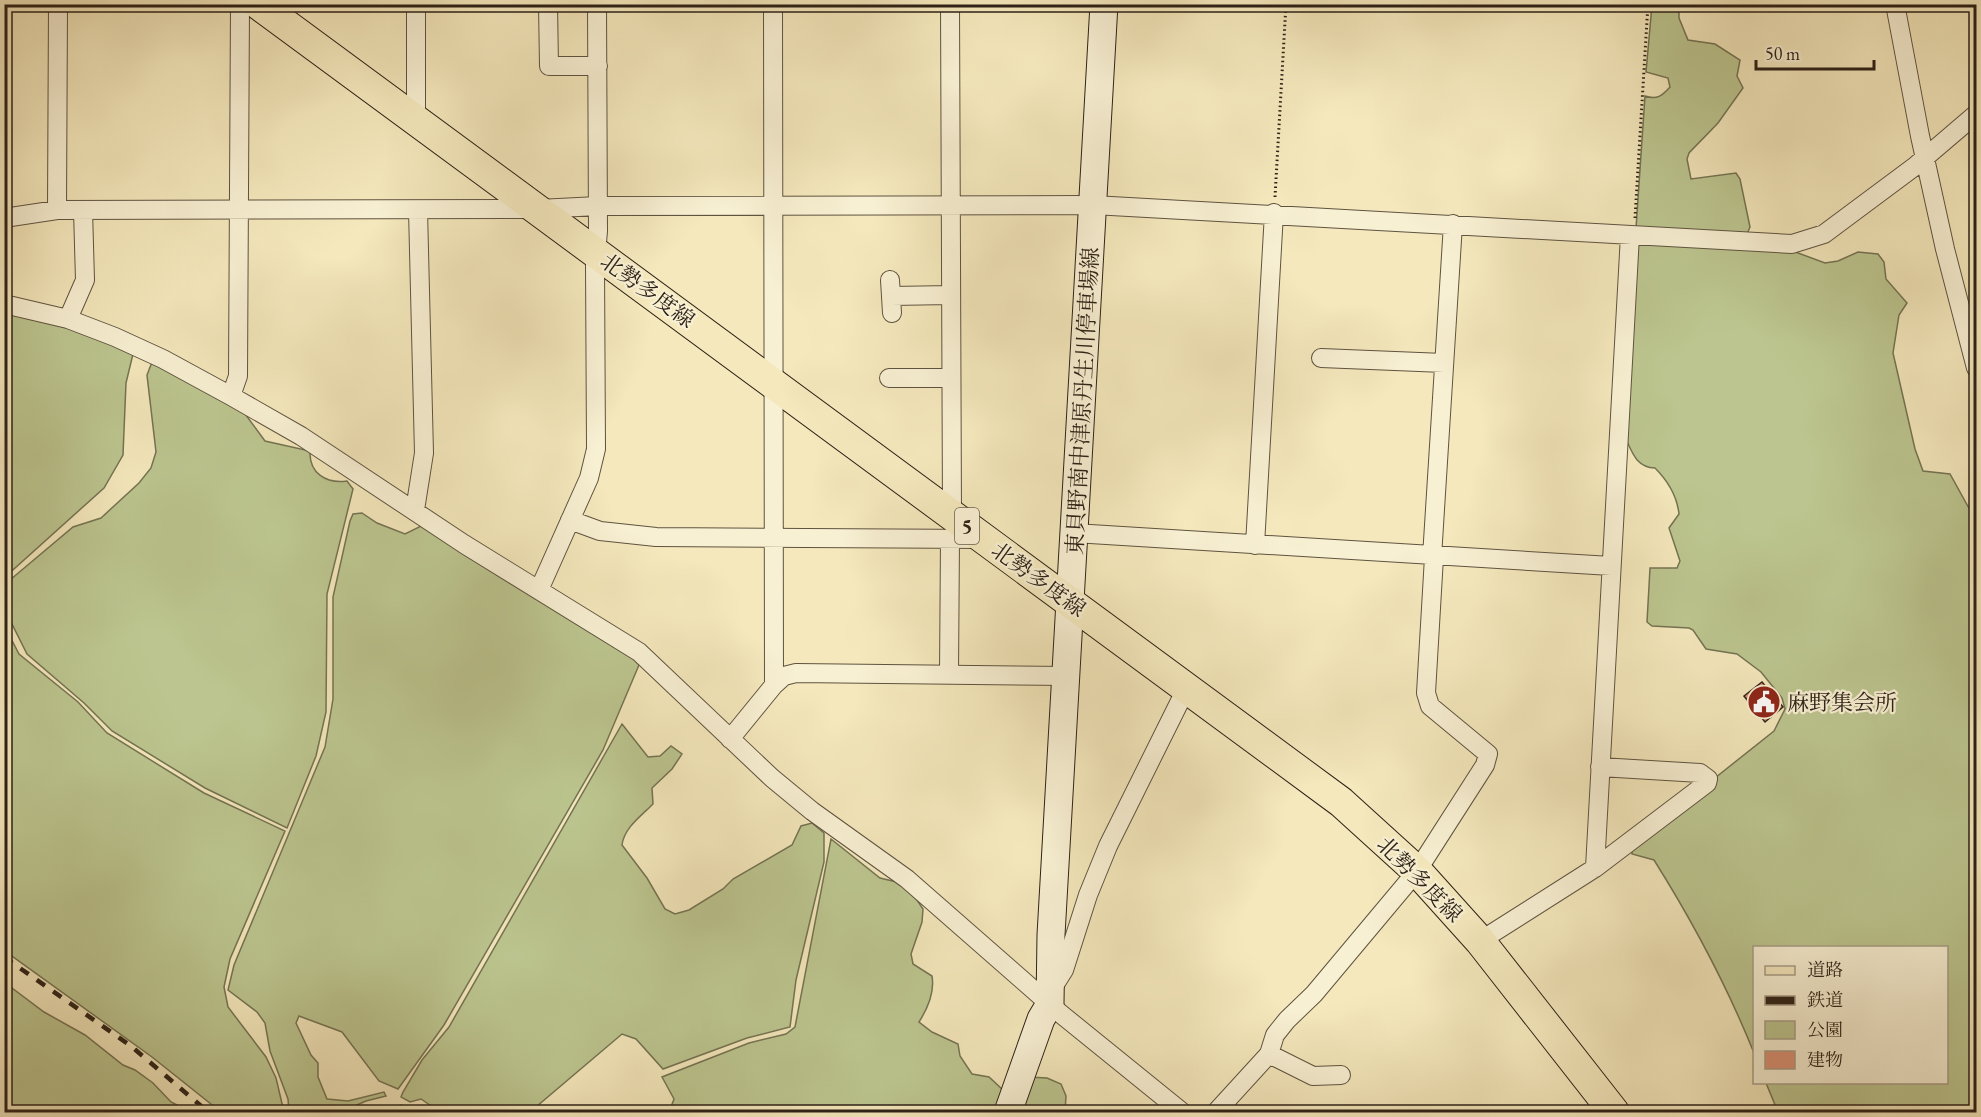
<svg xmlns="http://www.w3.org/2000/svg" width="1981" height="1117" font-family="'EB Garamond','Noto Serif JP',serif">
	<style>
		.green { fill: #bcc58f; stroke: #747353; stroke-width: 1.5 }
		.building { fill: #dc9175; stroke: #2d2117; stroke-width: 1.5 }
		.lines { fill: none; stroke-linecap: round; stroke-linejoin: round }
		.minor-casing { stroke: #5f5340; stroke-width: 20 }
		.secondary-casing { stroke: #2d2117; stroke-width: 29 }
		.primary-casing { stroke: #2d2117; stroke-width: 32 }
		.path { stroke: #2d2117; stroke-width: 3; stroke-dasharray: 1.5 3; stroke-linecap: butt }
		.minor { stroke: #f8f0d3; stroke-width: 18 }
		.secondary { stroke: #f8f0d3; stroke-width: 27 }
		.primary { stroke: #f4e8bc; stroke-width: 30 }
		.rail { stroke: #2d2117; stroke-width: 4.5; stroke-dasharray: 10 10; stroke-linecap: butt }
		.labels { text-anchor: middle; stroke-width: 4.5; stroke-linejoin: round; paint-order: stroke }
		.shield { fill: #f8f0d3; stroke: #6a5f4f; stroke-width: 1.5 }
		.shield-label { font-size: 21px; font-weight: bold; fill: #2d2117 }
		.street-label { font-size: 22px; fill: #2d2117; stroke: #f8f0d3 }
		.poi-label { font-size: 22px; fill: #2d2117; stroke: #f8f0d3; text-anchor: start }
	</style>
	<rect width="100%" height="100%" fill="#f4e8bc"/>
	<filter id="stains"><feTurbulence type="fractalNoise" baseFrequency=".00333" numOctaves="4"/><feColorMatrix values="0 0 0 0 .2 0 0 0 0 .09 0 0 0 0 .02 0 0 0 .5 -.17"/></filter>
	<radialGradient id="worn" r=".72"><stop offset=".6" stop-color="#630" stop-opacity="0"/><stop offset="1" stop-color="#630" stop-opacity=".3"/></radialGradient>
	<path class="green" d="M1652,5h27v13l9,22 27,4 25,16 -3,16 6,12 -25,35 -29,30 -2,6 4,20 45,-6 4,6 10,48 -3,7 -111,-6 9,-132c12,4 17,0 25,-9l-2,-9 -22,-6z
		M1640,242l150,8 35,13 13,-2 20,-9 20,2 6,8 2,17 21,24 -8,12 -6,38 22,96 8,22 27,3 20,36 6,1v601h-198l-12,-29 180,-1v-134h-192v105c-27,-67 -61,-131 -100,-193l-22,-6v-10l142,-113 11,-22 -3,-11 -21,-26 -24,-18 -31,-5 -13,-19 -4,-2 -37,-2 -5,-4 3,-54h27l3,-7 -11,-33 10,-14c-2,-18 -12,-34 -24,-46 -20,-1 -23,-17 -31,-33l10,-188z
		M5,310l67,18 61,26 -7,29 -3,72 -19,33 -99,89z
		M152,362l91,49 22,30 45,10c-1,22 16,33 37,30l6,8 -26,105 -1,118 -10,44 -29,72 -82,-40 -93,-57 -28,-28 -57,-49 -22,-44 -1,-25 69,-58 28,-9 38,-35 12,-15 5,-16 -9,-77z
		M362,513l15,10 28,11 18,-9 210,133 6,7 -36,85 -159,275 -46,64 -19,-8 -37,-49 -43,-16 -3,7 15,32 7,8v14l9,22 21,2 36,-9 2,4 -20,5 -25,11h-52l-1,-13 -18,-48 -5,-28 -8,-11 -29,-22 6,-25 91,-218 8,-48v-102l17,-76 3,-7z
		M5,627l14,27 59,48 29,31 97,60 81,38 -55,128 -6,28 4,20 38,50 10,21 8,34h-63l-69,-55 -147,-106z
		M622,724l26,33 12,-1 11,-10 11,8 -10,15 -20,19 1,16c-12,12 -29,24 -31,41l25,33 18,31 10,5 14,-4 34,-21 10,-10 59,-34 9,-19 11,-3 12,10v29l-28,118 -6,47 -43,11 -84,31 -27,-30 -14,-5 -92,78h-90l-19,-13 -11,3 -9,-5 2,-5 19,-32 27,-33z
		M831,839l49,39 21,5 14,14 8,12 -1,13 -11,32 2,10 19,12c3,17 -4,32 -13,46l13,10 26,12 2,12 12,18 17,3 14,13 -4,22h-190l-10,-6 -26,6h-104l5,-13 -12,-22 87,-34 37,-9 9,-7z
		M4,982l40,30 41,23 38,30 12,5 18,13 18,19 20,10h-186z
		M1028,1077l19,1 14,6 5,12 -1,16h-52z
		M401,1105l11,7h-37z"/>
	<path class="building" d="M1762,682l21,25 -18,15 -21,-26z"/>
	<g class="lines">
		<g class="minor-casing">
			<path id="minor" d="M548,4l1,62h49
				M950,4l2,511
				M1895,4l25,132 25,113 31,119
				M416,119v-115
				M57,210l1,-206
				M4,218l53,-8 481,-1 60,-3 495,-1 699,39 32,-10 90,-67 62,-53
				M890,280l2,33
				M891,296l60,-1
				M4,304l64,15 47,18 48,22 68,37 70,40 163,108 175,108 133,126 40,33 95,68 154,135 121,98
				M68,319l17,-39 -2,-70
				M1321,358l123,5
				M889,378h62
				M231,396l7,-20 2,-372
				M415,510l9,-57 -6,-243
				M570,520l30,11 56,6 327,2
				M1074,533l537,33
				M1255,545l19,-332
				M1432,557l21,-333
				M539,590l50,-112 7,-29 -1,-184 3,-34 -1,-227
				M949,673l1,-135
				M774,685l10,-9 12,-3 271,3
				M730,739l44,-54 -1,-681
				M1595,868l112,-85 1,-4 -8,-6 -100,-6
				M1480,941l115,-73 35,-633
				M1052,989l12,-19 24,-75 20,-49 79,-159
				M1269,1054l6,-19 12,-15 27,-26 103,-123 68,-106 3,-11 -58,-48 -4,-13 8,-136
				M1216,1112l53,-58 44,22 28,-1"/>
		</g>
		<g class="secondary-casing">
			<path id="secondary" d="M1008,1112l33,-93 9,-15 1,-69 53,-931"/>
		</g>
		<g class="primary-casing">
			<path id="primary" d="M258,4l1083,798 76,69 63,70 134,171"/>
		</g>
		<path class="path" d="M1275,197l11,-193
			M1635,218l13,-214"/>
		<use href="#minor" class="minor"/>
		<use href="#secondary" class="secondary"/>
		<use href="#primary" class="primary"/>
		<path class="rail" d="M4,957l127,89 77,66"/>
	</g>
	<defs>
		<g id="civic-disc" transform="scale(1.725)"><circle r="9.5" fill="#8f2418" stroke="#f8f0d3"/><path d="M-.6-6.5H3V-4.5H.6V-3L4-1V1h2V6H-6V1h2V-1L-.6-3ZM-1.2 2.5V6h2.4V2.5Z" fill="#fff"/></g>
	</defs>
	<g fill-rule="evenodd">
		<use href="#civic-disc" x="1764" y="702"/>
	</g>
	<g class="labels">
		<rect class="shield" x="955" y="508" width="24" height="36" rx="4.5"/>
		<g class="shield-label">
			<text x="967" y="533">5</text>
		</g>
		<g class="street-label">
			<text transform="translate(648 290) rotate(36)" y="8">北勢多度線</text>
			<text transform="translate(1082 401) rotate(-87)" y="8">東貝野南中津原丹生川停車場線</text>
			<text transform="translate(1039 579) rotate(36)" y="8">北勢多度線</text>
			<text transform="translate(1420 879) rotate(45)" y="8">北勢多度線</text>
		</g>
		<g class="poi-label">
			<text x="1787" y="710">麻野集会所</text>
		</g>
	</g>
	<rect width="1981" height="1117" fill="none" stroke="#f4e8bc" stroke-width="24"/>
	<rect x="6" y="6" width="1969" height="1105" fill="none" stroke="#2d2117" stroke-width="3"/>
	<rect x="12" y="12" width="1957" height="1093" fill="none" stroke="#2d2117" stroke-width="1.5"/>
	<rect x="1753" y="946" width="195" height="138" fill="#f8f0d3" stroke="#a79d88" stroke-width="1.5"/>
	<rect x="1765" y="966" width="30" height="9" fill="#f4e8bc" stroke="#a79d88" stroke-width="1.5"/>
	<text x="1807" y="976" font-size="18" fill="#2d2117">道路</text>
	<rect x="1765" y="996" width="30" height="9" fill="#2d2117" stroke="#a79d88" stroke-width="1.5"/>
	<text x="1807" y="1006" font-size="18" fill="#2d2117">鉄道</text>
	<rect x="1765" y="1021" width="30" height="18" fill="#bcc58f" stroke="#a79d88" stroke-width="1.5"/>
	<text x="1807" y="1036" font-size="18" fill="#2d2117">公園</text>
	<rect x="1765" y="1051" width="30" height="18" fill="#dc9175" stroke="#a79d88" stroke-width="1.5"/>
	<text x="1807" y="1066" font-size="18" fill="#2d2117">建物</text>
	<path d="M1756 60v9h118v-9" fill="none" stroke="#2d2117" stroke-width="3"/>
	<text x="1765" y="60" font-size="18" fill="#2d2117" stroke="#f8f0d3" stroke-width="4.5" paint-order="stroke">50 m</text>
	<rect width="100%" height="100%" filter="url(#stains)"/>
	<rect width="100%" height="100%" fill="url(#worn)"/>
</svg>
